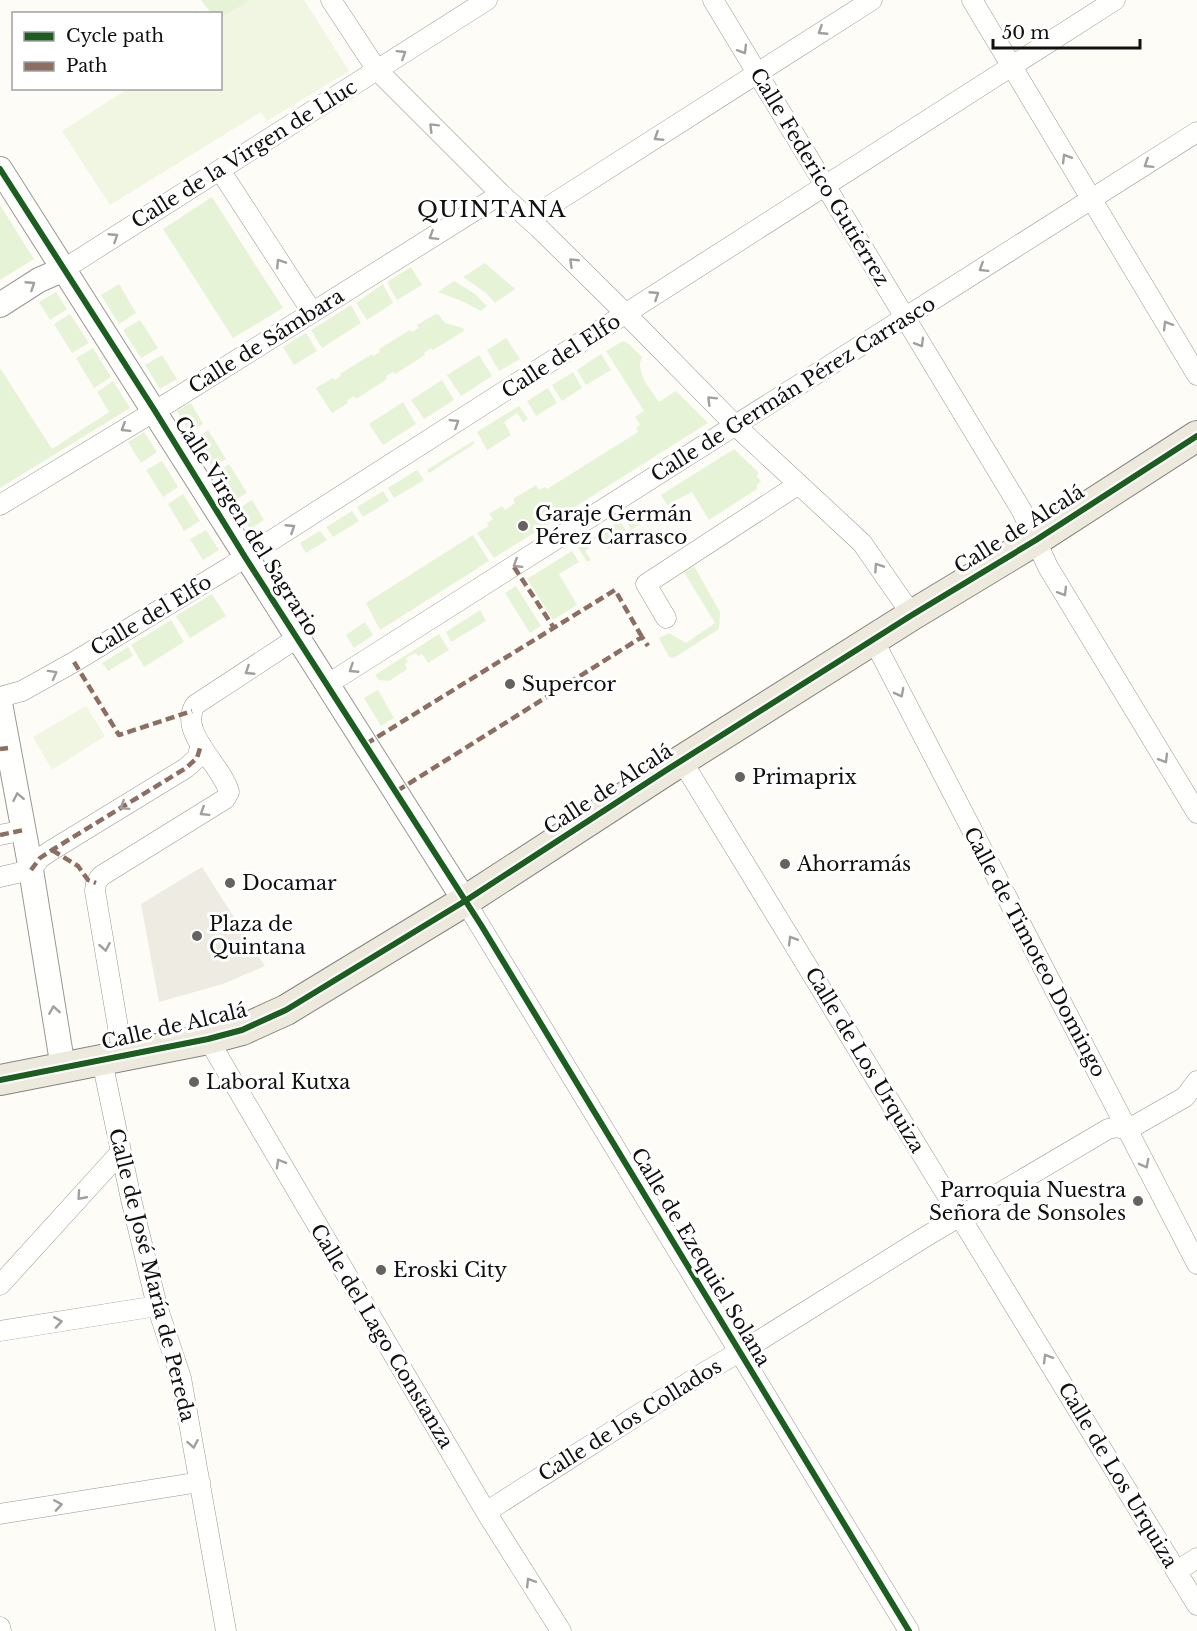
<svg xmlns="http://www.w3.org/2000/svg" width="1197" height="1631" font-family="'Libre Baskerville',serif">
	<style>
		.green { fill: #e7f3d7 }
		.pitch { fill: #f0f6e1 }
		.plaza { fill: #edebe2 }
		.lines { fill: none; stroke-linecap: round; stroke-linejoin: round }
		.minor-casing { stroke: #979795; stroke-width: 21 }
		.tertiary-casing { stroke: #979795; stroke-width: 26 }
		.primary-casing { stroke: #858482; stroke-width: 32 }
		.minor { stroke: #fffffe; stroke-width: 20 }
		.tertiary { stroke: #fffffe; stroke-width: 24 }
		.primary { stroke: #ede9dc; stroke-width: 30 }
		.quiet { stroke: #8d6e63; stroke-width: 4.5; stroke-dasharray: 9 4.5; stroke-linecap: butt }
		.cycleway-casing { stroke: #fff; stroke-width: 10 }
		.cycleway { stroke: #1b5e20; stroke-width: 6 }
		.oneway { stroke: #a0a09f }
		.poi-dot { fill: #646362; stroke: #fff; stroke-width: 2 }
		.labels { text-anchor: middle; stroke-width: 6; stroke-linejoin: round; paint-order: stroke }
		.street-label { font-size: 20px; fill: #111; stroke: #fff }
		.poi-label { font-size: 20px; fill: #111; stroke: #fff; text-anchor: start }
		.quarter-label { font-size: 22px; letter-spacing: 1.5px; fill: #111; stroke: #fff }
	</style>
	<rect width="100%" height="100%" fill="#fdfcf7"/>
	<path class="green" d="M201,0h50l-30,18 -1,-4 -9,-1z
		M212,197l71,111 -50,30 -70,-109z
		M0,205l34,54 -34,21z
		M485,263l30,26 -20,14 -9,-10 -23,-16z
		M411,267l11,18 -25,15 -10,-18z
		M454,281l21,13 12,12 -6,5 -17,-9 -26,-10z
		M119,284l17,29 -17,11 -18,-29z
		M383,284l10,19 -26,17 -11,-17z
		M56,292l11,17 -17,11 -11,-18z
		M351,305l10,18 -39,25 -11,-18z
		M70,314l19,29 -17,10 -18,-29z
		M438,314l7,9 18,5 1,3 -31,19 -2,-2 -7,5 1,2 -30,19 -2,-2 -7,4 1,3 -31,20 -2,-3 -7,4 1,3 -16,10 -16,-25 17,-10 2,2 6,-4 -1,-2 32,-20 1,2 7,-4 -1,-3 31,-19 2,2 7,-4 -2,-3 17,-10z
		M140,320l18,28 -17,10 -18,-28z
		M306,333l11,18 -23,14 -11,-18z
		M506,338l14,21 -21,12 -12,-21z
		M623,341l6,3 13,13c-8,15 9,32 17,45l17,-11 32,32 -214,135 -17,-25 12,-7 -2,-3 6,-4 -4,-5 13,-8 3,4 10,-7 -2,-4 23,-14 3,5 6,-3 2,2 91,-57 -2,-4 4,-3 -5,-8 9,-6 -38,-60z
		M93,348l18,29 -17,11 -18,-30z
		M601,354l10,16 -25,15 -9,-15z
		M162,355l15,24 -17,10 -15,-24z
		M479,355l13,21 -31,20 -14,-21z
		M0,368l52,81 57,-37 -12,-20 16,-11 17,27 -130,80z
		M573,372l9,16 -20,13 -10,-16z
		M442,380l12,20 -30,19 -13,-19z
		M548,388l9,15 -21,13 -9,-15z
		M403,402l13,22 -33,21 -14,-21z
		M191,403l12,21 -14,8 -12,-21z
		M519,406l9,13 -5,3 -6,-9 -13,9 7,13 -24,15 -10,-18z
		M208,430l18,29 -14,8 -17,-28z
		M144,432l13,20 -16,11 -13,-21z
		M473,441l1,3 -45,29 -2,-3z
		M734,449l24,23 -1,5 4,4 -4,4v4l-48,31 -17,-28 -25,13 -6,-10z
		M162,461l16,26 -15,10 -17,-27z
		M229,464l18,29 -14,8 -18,-28z
		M417,470l7,10 -30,18 -6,-10z
		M383,491l6,10 -26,16 -6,-10z
		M183,494l17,27 -16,10 -16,-27z
		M252,500l12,20 -14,9 -12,-20z
		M644,509l6,9 -19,12 -5,-10z
		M352,511l7,10 -26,16 -7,-10z
		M620,521l9,14 -21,14 -5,-10 -4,3 -3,-3 -9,5 2,4 -4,3 6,9 -4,2 -9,-15z
		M206,530l13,20 -16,10 -13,-21z
		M320,531l7,9 -21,13 -6,-10z
		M473,535l16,26 -109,69 -14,-27z
		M572,551l7,11 -20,12 18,31 -24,15 -26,-41z
		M694,566l26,46 -1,17 -45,29 -5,-1 -10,-19 10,-5 17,10 29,-20 -31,-51z
		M516,586l25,40 -11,7 -25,-40z
		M212,594l14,22 -36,22 -14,-22z
		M480,610l6,11 -35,21 -5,-10z
		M171,620l13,22 -40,25 -13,-22z
		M365,622l8,13 -19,13 -8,-13z
		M439,634l10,16 -21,13 -6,-9 -4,2 -2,-3 -10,5 2,4 -3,2 2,5 -18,12 -10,-1 -4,-5z
		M128,647l5,9 -25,15 -6,-8z
		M378,690l16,28 -13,8 -17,-28z"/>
	<path class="pitch" d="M251,0h53l45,71 -82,50 -6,-9 -151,93 -48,-74 66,-42 92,-1 1,-70z
		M86,706l19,30 -53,34 -19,-33z"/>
	<path class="plaza" d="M202,867l63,99 -42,18 -64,18 -18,-98z"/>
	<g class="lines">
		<g class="minor-casing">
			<path id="minor" d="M331,0l46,70 124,124 38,34 87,86 110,112 126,117 50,72
				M713,0l309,511 26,56 149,246
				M972,0l225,375
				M220,170l92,142
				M529,219l343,-219
				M64,269l423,-269
				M0,505l173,-105 328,-206
				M666,618l-20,-34 153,-100
				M874,641l323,623
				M328,684l869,-552
				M0,697l22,-6 52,-29 156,-95 885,-567
				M682,761l515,844
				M0,835l24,-5
				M0,877l31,-7 9,-12 12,-8 134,-82 11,-10 4,-13
				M465,901l444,730
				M208,1039l278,473 75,119
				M123,1057l-28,-166 1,-8 5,-7 124,-77 4,-7c-7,-27 -51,-59 -34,-87l102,-67
				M102,1061l29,138 26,107 24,72 45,253
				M0,1285l120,-132
				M0,1331l157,-25
				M486,1512l219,-140 55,-32 165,-103 183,-108 9,-2 10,3 58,-33 12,-16
				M0,1514l200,-32
				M1177,1571l20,-13
				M0,1627l1,4"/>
		</g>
		<g class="tertiary-casing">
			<path id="tertiary" d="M0,169l465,732
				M0,305l39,-25 25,-11
				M0,703l31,167 32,198"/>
		</g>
		<g class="primary-casing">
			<path id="primary" d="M0,1080l208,-41 34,-9 44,-20 179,-109 200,-130 247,-156 124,-75 161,-104"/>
		</g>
		<use href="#minor" class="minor"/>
		<use href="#tertiary" class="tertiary"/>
		<use href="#primary" class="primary"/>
		<path class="quiet" d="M514,567l40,61
			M74,662l45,73 73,-24
			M366,744l249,-154 27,47
			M0,749l8,-1
			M397,791l245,-154 6,9
			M0,835l24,-5
			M52,850l26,16 10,14 8,3
			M31,870l9,-12 12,-8 134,-82 11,-10 4,-13"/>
		<g class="cycleway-casing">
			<path id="cycleway" d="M0,169l155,242 90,146 236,368 428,706
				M0,1080l208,-41 34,-9 44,-20 179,-109 200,-130 247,-156 124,-75 161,-104"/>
		</g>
		<use href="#cycleway" class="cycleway"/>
	</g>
	<defs><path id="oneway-chevron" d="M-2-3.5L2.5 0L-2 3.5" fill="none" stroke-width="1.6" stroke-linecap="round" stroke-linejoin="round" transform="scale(1.5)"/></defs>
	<g class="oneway">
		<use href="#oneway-chevron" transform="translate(822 31) rotate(147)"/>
		<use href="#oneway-chevron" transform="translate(743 50) rotate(59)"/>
		<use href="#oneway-chevron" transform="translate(402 54) rotate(-32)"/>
		<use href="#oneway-chevron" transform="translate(433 127) rotate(-135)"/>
		<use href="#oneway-chevron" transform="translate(658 137) rotate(147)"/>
		<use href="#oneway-chevron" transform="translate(1066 158) rotate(-121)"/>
		<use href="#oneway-chevron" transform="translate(1148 164) rotate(148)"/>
		<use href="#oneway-chevron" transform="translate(433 236) rotate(148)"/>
		<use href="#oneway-chevron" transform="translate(114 237) rotate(-33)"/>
		<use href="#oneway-chevron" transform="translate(573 262) rotate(-136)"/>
		<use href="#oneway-chevron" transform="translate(280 263) rotate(-123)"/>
		<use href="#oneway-chevron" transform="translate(983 268) rotate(148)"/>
		<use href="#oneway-chevron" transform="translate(31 285) rotate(-33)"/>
		<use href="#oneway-chevron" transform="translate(655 295) rotate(-33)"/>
		<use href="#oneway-chevron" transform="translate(1167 325) rotate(-121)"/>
		<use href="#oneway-chevron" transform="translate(920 343) rotate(59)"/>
		<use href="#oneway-chevron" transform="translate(711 400) rotate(-135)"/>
		<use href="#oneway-chevron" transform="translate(455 423) rotate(-32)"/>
		<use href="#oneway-chevron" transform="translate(125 428) rotate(148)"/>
		<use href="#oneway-chevron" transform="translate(291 528) rotate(-33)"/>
		<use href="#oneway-chevron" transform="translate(517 564) rotate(148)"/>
		<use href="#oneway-chevron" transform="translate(878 567) rotate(-124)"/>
		<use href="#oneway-chevron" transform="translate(1063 592) rotate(59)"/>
		<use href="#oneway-chevron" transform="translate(353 669) rotate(147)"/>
		<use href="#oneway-chevron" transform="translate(249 671) rotate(147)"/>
		<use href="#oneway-chevron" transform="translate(53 674) rotate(-29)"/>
		<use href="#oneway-chevron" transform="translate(900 693) rotate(62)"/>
		<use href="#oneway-chevron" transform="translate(1164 759) rotate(59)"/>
		<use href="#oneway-chevron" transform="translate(18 797) rotate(-101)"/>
		<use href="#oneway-chevron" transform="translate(124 806) rotate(148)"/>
		<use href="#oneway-chevron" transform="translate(204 812) rotate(148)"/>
		<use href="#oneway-chevron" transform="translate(792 940) rotate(-121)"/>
		<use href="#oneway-chevron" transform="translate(105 947) rotate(80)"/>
		<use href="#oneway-chevron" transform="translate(54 1010) rotate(-99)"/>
		<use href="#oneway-chevron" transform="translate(280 1163) rotate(-120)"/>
		<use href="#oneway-chevron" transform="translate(1145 1164) rotate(62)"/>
		<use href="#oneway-chevron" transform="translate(81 1196) rotate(132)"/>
		<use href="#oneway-chevron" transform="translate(58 1322) rotate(-9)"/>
		<use href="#oneway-chevron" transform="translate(1047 1358) rotate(-121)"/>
		<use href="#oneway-chevron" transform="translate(193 1444) rotate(80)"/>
		<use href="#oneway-chevron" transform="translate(58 1505) rotate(-9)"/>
		<use href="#oneway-chevron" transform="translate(530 1582) rotate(-122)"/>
	</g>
	<g class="poi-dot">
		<circle cx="523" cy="526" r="6"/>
		<circle cx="510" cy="684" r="6"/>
		<circle cx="740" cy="777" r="6"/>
		<circle cx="785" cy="864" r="6"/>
		<circle cx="230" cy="883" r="6"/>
		<circle cx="197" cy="936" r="6"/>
		<circle cx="194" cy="1082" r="6"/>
		<circle cx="1138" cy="1201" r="6"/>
		<circle cx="381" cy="1270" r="6"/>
	</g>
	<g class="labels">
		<g class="street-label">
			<text transform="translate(244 154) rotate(-32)" y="7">Calle de la Virgen de Lluc</text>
			<text transform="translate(820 177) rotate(59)" y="7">Calle Federico Gutiérrez</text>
			<text transform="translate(266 341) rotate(-32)" y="7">Calle de Sámbara</text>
			<text transform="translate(561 356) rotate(-33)" y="7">Calle del Elfo</text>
			<text transform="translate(793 389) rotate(-32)" y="7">Calle de Germán Pérez Carrasco</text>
			<text transform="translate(247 526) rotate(58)" y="7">Calle Virgen del Sagrario</text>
			<text transform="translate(1019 529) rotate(-32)" y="7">Calle de Alcalá</text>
			<text transform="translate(151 615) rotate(-31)" y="7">Calle del Elfo</text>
			<text transform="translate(608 789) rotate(-33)" y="7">Calle de Alcalá</text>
			<text transform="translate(1035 952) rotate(62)" y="7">Calle de Timoteo Domingo</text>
			<text transform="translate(174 1026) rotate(-13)" y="7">Calle de Alcalá</text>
			<text transform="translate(865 1060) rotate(59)" y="7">Calle de Los Urquiza</text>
			<text transform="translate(701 1257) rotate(59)" y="7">Calle de Ezequiel Solana</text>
			<text transform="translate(152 1275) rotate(76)" y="7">Calle de José María de Pereda</text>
			<text transform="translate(382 1336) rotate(59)" y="7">Calle del Lago Constanza</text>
			<text transform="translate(630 1420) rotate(-32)" y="7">Calle de los Collados</text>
			<text transform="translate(1118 1475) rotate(59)" y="7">Calle de Los Urquiza</text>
		</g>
		<g class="poi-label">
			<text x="535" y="521">Garaje Germán<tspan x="535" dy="23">Pérez Carrasco</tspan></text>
			<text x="522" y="691">Supercor</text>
			<text x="752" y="784">Primaprix</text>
			<text x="797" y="871">Ahorramás</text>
			<text x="242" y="890">Docamar</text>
			<text x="209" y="931">Plaza de<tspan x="209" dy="23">Quintana</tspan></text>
			<text x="206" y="1089">Laboral Kutxa</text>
			<text x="1126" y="1197" text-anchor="end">Parroquia Nuestra<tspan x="1126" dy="23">Señora de Sonsoles</tspan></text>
			<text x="393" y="1277">Eroski City</text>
		</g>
		<g class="quarter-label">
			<text x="492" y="217">QUINTANA</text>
		</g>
	</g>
	<rect x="12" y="12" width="210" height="78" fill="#ffffff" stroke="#a0a0a0" stroke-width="1.5"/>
	<rect x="24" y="32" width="30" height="9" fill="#1b5e20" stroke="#a0a0a0" stroke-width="1.5"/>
	<text x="66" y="42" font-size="18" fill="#111111">Cycle path</text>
	<rect x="24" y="62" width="30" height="9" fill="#8d6e63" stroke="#a0a0a0" stroke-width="1.5"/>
	<text x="66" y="72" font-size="18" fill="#111111">Path</text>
	<path d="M993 39v9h147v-9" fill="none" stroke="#111111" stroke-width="3"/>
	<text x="1002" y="39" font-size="18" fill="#111111" stroke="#ffffff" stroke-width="4.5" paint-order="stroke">50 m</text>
</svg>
